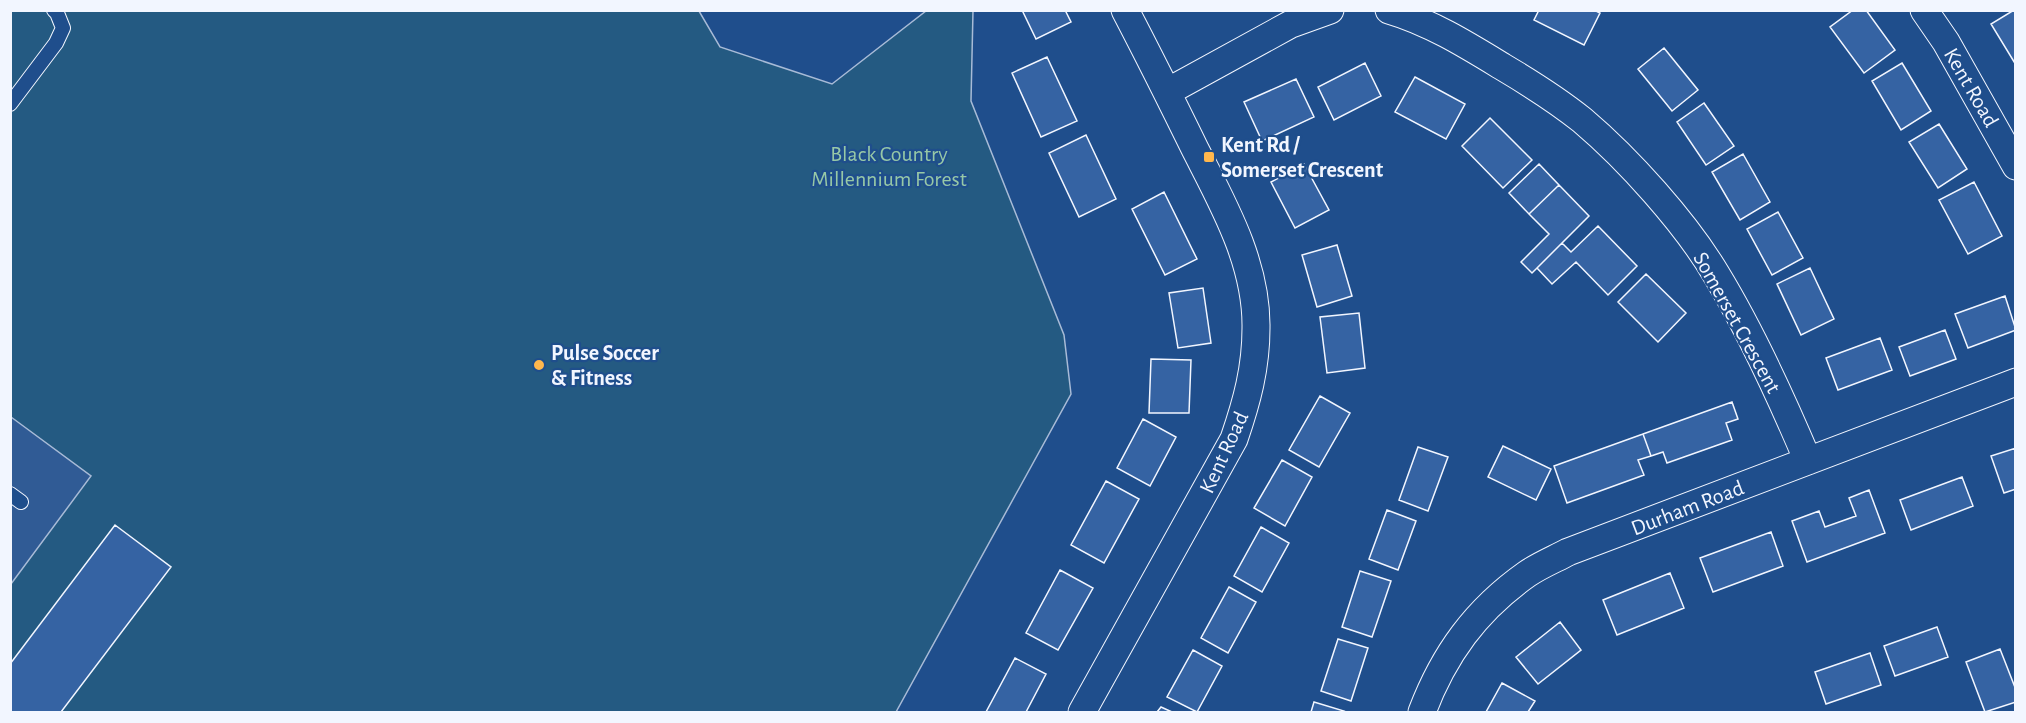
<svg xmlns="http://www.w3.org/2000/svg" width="2026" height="723" font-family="'Alegreya Sans',sans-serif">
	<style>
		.green { fill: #245a82; stroke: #a8bbd7; stroke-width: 1.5 }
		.parking { fill: #305b95; stroke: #a8bbd7; stroke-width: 1.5 }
		.building { fill: #3563a3; stroke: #f2f6ff; stroke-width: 1.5 }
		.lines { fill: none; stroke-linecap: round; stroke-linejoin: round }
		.service-casing { stroke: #f2f6ff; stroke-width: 16 }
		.minor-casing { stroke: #f2f6ff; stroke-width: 29 }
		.service { stroke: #1f4e8c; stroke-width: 14 }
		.minor { stroke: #1f4e8c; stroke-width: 27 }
		.poi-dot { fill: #ffb74d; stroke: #1f4e8c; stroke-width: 2 }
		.labels { text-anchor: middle; stroke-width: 4.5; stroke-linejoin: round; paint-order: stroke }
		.street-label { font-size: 22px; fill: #f2f6ff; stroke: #1f4e8c }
		.poi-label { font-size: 22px; font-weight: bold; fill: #f2f6ff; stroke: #1f4e8c; text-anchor: start }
		.park-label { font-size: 22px; fill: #97c8a6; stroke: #1f4e8c }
	</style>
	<rect width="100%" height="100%" fill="#1f4e8c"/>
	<path class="green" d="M10,11h689l21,36 112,37 94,-73h47l-2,90 93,234 7,59 -175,318h-885z"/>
	<path class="parking" d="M11,417l80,59 -80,108z"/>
	<path class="building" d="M1022,10h43l6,12 -35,17z
		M1539,10h55l6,3 -16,32 -50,-25z
		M1853,10h13l29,40 -31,23 -34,-46z
		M2014,10h2v55l-25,-41z
		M1664,48l34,42 -26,21 -34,-42z
		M1047,57l30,64 -36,16 -29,-64z
		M1365,63l16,33 -47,24 -16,-33z
		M1902,63l29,48 -30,19 -29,-49z
		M1415,77l50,27 -19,35 -51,-27z
		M1296,79l18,38 -52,24 -18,-39z
		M1704,103l30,43 -28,19 -29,-43z
		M1490,118l42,42 -29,28 -41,-42z
		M1939,124l28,45 -29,19 -29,-46z
		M1086,135l30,64 -37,18 -30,-64z
		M1743,154l27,48 -30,18 -28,-48z
		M1304,164l25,46 -34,18 -24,-46z
		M1539,164l20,21 -30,29 -20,-21z
		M1974,182l28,54 -34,18 -29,-54z
		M1559,185l30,31 -57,57 -11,-11 28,-28 -20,-20z
		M1164,192l33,67 -32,16 -33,-66z
		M1778,212l25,46 -31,17 -25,-46z
		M1598,226l39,40 -29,29 -32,-33 -24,22 -15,-16 25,-25 9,9z
		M1337,245l15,51 -35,11 -15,-52z
		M1810,268l24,51 -33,16 -24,-51z
		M1646,274l40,39 -28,29 -40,-40z
		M1203,288l8,55 -33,5 -9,-55z
		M2005,296l11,34 -48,18 -13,-34z
		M1359,313l6,55 -38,5 -7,-56z
		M1945,330l11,29 -46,17 -11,-29z
		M1880,338l12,32 -54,20 -12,-32z
		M1151,359l40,1 -2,53h-40z
		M1320,396l30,17 -31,54 -30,-17z
		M1732,402l6,17 -12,4 6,17 -65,23 -4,-11 -12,4 -8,-22z
		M1143,419l33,18 -26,49 -33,-18z
		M1643,434l8,22 -13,4 6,15 -77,28 -13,-37z
		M1503,446l48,23 -15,31 -48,-23z
		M1418,447l30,10 -20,54 -29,-11z
		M2016,448v41l-12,4 -13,-37z
		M1282,460l30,17 -27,49 -31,-18z
		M1962,477l11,29 -62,24 -11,-30z
		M1106,481l33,18 -35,64 -33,-18z
		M1869,490l16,43 -78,29 -15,-41 27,-10 6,16 31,-11 -7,-18z
		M1387,510l29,11 -18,49 -29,-11z
		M115,525l56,42 -110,145h-51v-48z
		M1261,527l28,16 -27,49 -28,-16z
		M1771,532l12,34 -70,26 -13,-34z
		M1060,570l33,18 -35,62 -32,-17z
		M1360,571l31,10 -19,56 -30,-10z
		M1670,573l14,35 -67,27 -14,-35z
		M1229,587l27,15 -28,51 -27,-15z
		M1560,622l21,28 -43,34 -22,-27z
		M1937,627l11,30 -53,19 -11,-30z
		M1338,639l30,9 -17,53 -30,-10z
		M2000,649l16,41v12l-31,10 -19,-50z
		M1193,650l29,16 -25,46 -30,-15z
		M1870,653l11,32 -55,19 -11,-32z
		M1015,658l31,16 -20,38h-40z
		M1502,683l33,18 -7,11h-42z
		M1314,702l30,9 -1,1h-32z
		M1161,707l11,5h-15z"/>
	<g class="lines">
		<g class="service-casing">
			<path id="service" d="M10,104l46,-61 7,-15 -6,-15 -3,-3
				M10,494l11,8"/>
		</g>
		<g class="minor-casing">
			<path id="minor" d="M1389,10c41,12 78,35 114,57 27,16 54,33 79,53 46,39 103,102 134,154 36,59 65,123 92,187
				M1924,10l22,32 70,124
				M1167,92l124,-68 39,-14
				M1082,712l152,-273c13,-38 22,-71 22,-111 1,-65 -33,-124 -61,-179 -23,-47 -46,-93 -70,-139
				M1422,712c22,-58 54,-102 105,-138 13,-9 28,-15 41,-22l448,-170"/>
		</g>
		<use href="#service" class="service"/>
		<use href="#minor" class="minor"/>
	</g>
	<g class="poi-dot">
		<rect x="1203" y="151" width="12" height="12" rx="3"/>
		<circle cx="539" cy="365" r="6"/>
	</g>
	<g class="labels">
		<g class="street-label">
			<text transform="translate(1972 87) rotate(60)" y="8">Kent Road</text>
			<text transform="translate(1738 322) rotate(61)" y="8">Somerset Crescent</text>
			<text transform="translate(1223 452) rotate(-65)" y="8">Kent Road</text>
			<text transform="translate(1687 507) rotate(-21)" y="8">Durham Road</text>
		</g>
		<g class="poi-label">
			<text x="1221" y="152">Kent Rd /<tspan x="1221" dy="25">Somerset Crescent</tspan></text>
			<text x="551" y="360">Pulse Soccer<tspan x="551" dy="25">&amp; Fitness</tspan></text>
		</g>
		<g class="park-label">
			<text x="889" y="161">Black Country<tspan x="889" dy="25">Millennium Forest</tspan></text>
		</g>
	</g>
	<rect width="2026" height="723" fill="none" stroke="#f2f6ff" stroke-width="24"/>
</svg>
